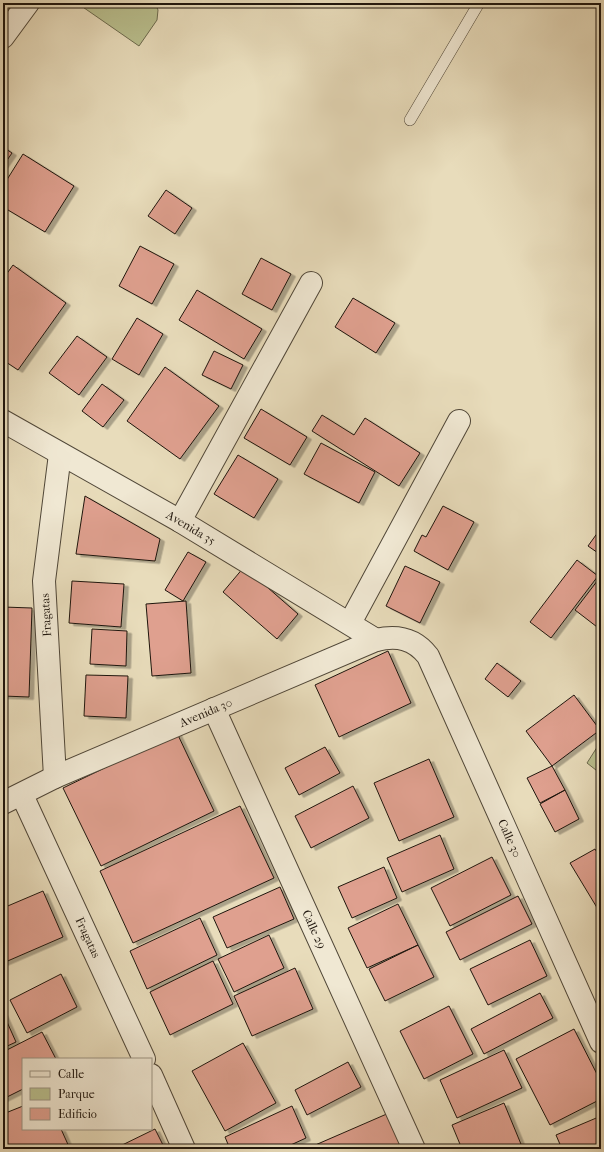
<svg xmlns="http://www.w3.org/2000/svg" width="604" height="1152" font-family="'IM FELL French Canon',serif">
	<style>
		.green { fill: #b9bf8e; stroke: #6c6a4e }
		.building { fill: #dfa08f; stroke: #1e150d; filter: url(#shadow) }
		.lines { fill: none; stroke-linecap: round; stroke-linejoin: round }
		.lane-casing { stroke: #504738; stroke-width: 12 }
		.street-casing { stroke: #504738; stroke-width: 24 }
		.lane { stroke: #f0e8d3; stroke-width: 11 }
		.street { stroke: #f0e8d3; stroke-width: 22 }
		.labels { text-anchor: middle; stroke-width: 3; stroke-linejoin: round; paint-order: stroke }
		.street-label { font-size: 12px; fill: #1e150d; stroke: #f0e8d3 }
	</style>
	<defs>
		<filter id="shadow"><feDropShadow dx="4.5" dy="2.5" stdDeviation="0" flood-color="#0004"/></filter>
	</defs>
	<rect width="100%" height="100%" fill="#e8dcbb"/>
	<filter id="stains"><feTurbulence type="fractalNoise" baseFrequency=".005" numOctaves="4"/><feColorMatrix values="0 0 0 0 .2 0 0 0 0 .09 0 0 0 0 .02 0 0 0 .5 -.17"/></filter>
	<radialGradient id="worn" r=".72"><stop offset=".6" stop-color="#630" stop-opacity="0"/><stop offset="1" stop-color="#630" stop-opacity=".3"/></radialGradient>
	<path class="green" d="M77,3h78l3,7 -1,10 -18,26z
		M601,741v33l-14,-11z"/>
	<path class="building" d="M3,147l9,6 -9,13z
		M23,154l51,32 -29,46 -42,-25v-21z
		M166,190l26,18 -17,26 -27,-18z
		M140,246l34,18 -22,40 -33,-18z
		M261,258l30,16 -19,36 -30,-16z
		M13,265l53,38 -48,67 -15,-10v-81z
		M197,290l65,39 -18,30 -65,-39z
		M353,298l42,25 -19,30 -41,-26z
		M137,318l26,16 -24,41 -27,-16z
		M77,336l30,21 -28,38 -30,-22z
		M214,351l29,14 -12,24 -29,-14z
		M165,367l54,39 -39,53 -53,-38z
		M102,384l22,16 -21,27 -21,-16z
		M261,409l46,28 -17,28 -46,-27z
		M322,415l32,20 11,-17 55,35 -21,33 -87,-55z
		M321,443l54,29 -16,31 -55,-29z
		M238,455l40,24 -24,39 -40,-24z
		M85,496l75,43 -5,22 -79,-7z
		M443,506l31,16 -26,48 -34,-19 8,-16 4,2z
		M601,528v27l-13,-9z
		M188,552l18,10 -23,39 -18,-11z
		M577,560l21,16 -47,62 -21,-16z
		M405,566l35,16 -20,41 -34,-17z
		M244,567l54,47 -21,25 -54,-47z
		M601,576v54l-26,-20z
		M72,581l52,3 -3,43 -52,-4z
		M186,601l5,72 -39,3 -6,-72z
		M3,607l29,1 -3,89 -26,-1z
		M92,629l35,2 -1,35 -36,-2z
		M388,651l23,52 -72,34 -24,-52z
		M497,663l24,18 -13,16 -23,-18z
		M86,675l42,1 -2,42 -42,-2z
		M574,695l26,35 -48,36 -26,-35z
		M177,733l37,78 -113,55 -38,-78z
		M325,747l15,26 -41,22 -14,-27z
		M429,759l25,58 -55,24 -25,-58z
		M552,766l13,24 -25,13 -13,-25z
		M353,786l16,32 -58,30 -16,-32z
		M565,790l14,29 -24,13 -15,-28z
		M240,806l34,72 -141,65 -33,-72z
		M440,835l14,34 -52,23 -15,-34z
		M595,849l6,10v51l-2,1 -29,-48z
		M492,857l19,38 -61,31 -19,-38z
		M384,867l13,31 -45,20 -14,-31z
		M280,887l14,32 -67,29 -14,-31z
		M43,891l20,46 -60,26v-55z
		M518,896l14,28 -72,36 -14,-28z
		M398,904l20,41 -51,23 -19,-40z
		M200,918l17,37 -70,34 -17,-38z
		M269,935l15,33 -50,24 -16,-33z
		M530,940l17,36 -59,29 -18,-36z
		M418,945l16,32 -49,24 -16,-32z
		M213,961l20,43 -63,31 -20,-43z
		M295,968l18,41 -61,27 -18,-40z
		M61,974l16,33 -50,26 -17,-33z
		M540,993l13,25 -69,36 -13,-25z
		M449,1006l24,48 -49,25 -24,-48z
		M3,1013l13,29 -13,6z
		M574,1029l27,53v17l-51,26 -34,-66z
		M42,1032l14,27h-33v30l-20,10v-47z
		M243,1043l33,60 -51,28 -33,-60z
		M504,1050l18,38 -65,30 -17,-38z
		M348,1062l13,25 -54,28 -12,-25z
		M504,1103l19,46h-61l-10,-24z
		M23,1106v23h38l9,20h-67v-35z
		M292,1106l14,32 -24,11h-52l-5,-12z
		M389,1113l13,30 -13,6h-74l-2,-3z
		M601,1116v33h-39l-6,-14z
		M155,1129l10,20h-51z"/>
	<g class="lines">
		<g class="lane-casing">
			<path id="lane" d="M410,120l69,-117"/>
		</g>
		<g class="street-casing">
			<g id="street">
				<path d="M3,37l25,-34"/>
				<path id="s1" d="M3,421l177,100 196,119"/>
				<path d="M180,521l131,-238"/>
				<path d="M350,623l109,-202"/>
				<path id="s2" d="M214,709l200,440"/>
				<path d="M55,777l-11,-196 16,-127"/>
				<path id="s3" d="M22,795l122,264"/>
				<path id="s4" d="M3,803l52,-26 321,-137c21,-5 38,-2 52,16l173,386"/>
				<path d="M151,1075l33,74"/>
			</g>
		</g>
		<use href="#lane" class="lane"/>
		<use href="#street" class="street"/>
	</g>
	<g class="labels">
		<g class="street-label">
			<text dy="4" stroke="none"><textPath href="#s1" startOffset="216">Avenida 35</textPath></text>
			<text transform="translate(46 615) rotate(-93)" y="4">Fragatas</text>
			<text dy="4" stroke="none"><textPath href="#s4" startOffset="222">Avenida 30</textPath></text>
			<text dy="4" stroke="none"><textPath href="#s4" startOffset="665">Calle 30</textPath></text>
			<text dy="4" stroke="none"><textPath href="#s2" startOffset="242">Calle 29</textPath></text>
			<text dy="4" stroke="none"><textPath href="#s3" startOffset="157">Fragatas</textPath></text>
		</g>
	</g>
	<rect width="604" height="1152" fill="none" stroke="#e8dcbb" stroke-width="16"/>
	<rect x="4" y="4" width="596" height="1144" fill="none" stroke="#1e150d" stroke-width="2"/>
	<rect x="8" y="8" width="588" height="1136" fill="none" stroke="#1e150d"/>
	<rect x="22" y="1058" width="130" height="72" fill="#f0e8d3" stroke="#9c9484"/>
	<rect x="30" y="1071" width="20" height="6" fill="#f0e8d3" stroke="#9c9484"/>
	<text x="58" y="1078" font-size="12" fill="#1e150d">Calle</text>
	<rect x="30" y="1088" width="20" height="12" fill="#b9bf8e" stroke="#9c9484"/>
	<text x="58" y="1098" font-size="12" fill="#1e150d">Parque</text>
	<rect x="30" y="1108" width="20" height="12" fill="#dfa08f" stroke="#9c9484"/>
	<text x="58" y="1118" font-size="12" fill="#1e150d">Edificio</text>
	<rect width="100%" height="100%" filter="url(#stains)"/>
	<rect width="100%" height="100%" fill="url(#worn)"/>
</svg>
